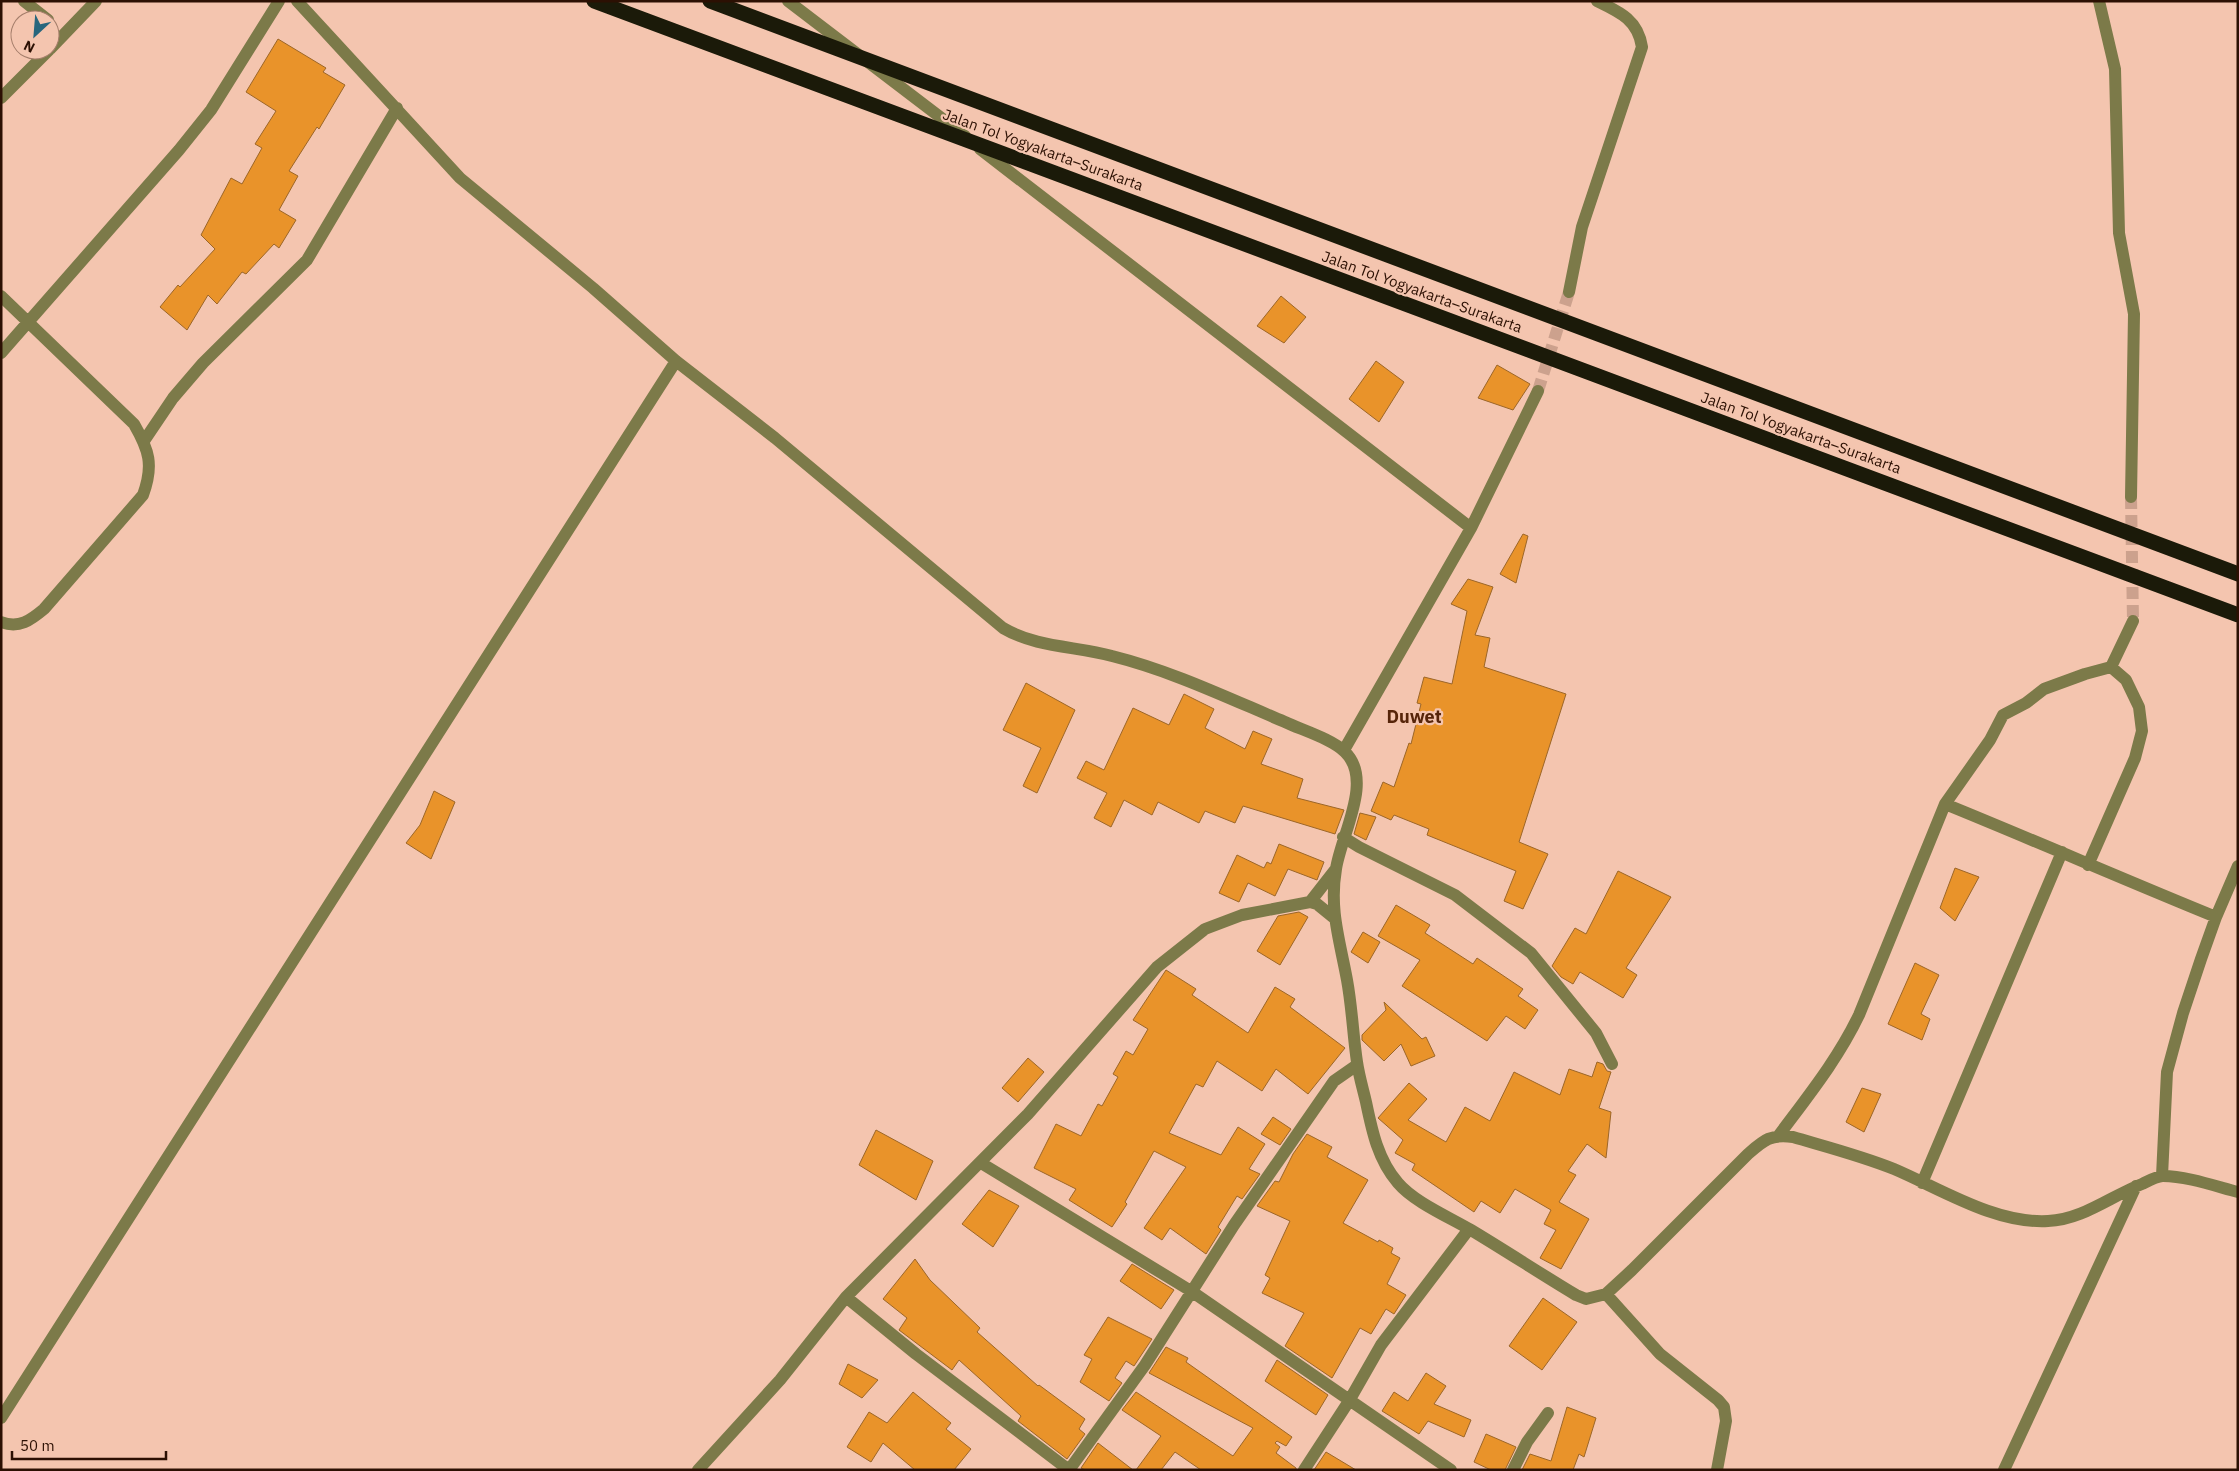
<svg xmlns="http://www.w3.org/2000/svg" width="2239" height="1471" font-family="'IBM Plex Sans',sans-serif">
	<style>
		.building { fill: #e9932a; stroke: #9c6628 }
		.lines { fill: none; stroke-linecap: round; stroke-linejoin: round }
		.minor-tunnel { stroke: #cca18d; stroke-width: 12; stroke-dasharray: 12 6; stroke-linecap: butt }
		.minor { stroke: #7c7a49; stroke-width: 12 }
		.highway { stroke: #1b1a09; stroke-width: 15 }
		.labels { text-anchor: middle; stroke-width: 4.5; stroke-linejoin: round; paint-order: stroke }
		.street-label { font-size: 15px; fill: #2c1003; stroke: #f4c5af }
		.quarter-label { font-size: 18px; font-weight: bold; fill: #57250a; stroke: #f4c5af }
	</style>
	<rect width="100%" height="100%" fill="#f4c5af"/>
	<path class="building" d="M278,39l48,29 -3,4 22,13 -26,44 -2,-2 -28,44 9,5 -19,34 17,10 -17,28 -5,-4 -28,30 -4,-2 -25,32 -9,-9 -21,35 -27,-23 18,-22 2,2 35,-38 -14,-14 30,-57 11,6 20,-36 -7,-4 21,-33 -30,-19z
		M1281,296l25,21 -22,26 -27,-17z
		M1376,361l28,21 -25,40 -30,-23z
		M1497,365l33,19 -17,26 -35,-12z
		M1523,534l5,2 -12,47 -16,-9z
		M1468,579l25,8 -18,48 15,3 -6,29 82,27 -47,148 29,12 -25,55 -19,-8 12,-30 -89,-36 2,-6 -35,-14 -3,5 -20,-9 12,-29 11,5 15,-44 2,1 10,-40 -4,-1 7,-26 28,7 15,-73 -16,-7z
		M1026,683l49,27 -38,83 -14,-7 18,-38 -38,-18z
		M1184,694l30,15 -9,19 40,21 8,-18 19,8 -11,25 42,15 -6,19 47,12 -9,24 -92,-28 -8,17 -30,-12 -6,12 -41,-21 -6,13 -28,-15 -13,27 -17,-9 13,-25 -30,-15 9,-17 18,9 29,-62 36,17z
		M434,791l21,11 -24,57 -25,-16 14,-18z
		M1360,813l16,4 -10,23 -12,-6z
		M1279,844l45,18 -7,18 -29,-11 -13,27 -27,-13 -9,19 -20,-9 18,-38 27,13 3,-6 4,2z
		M1955,868l24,9 -24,44 -15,-13z
		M1618,871l53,26 -45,71 11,7 -14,23 -43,-26 -7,12 -12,-7 -9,-11 23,-38 11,6z
		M1396,905l34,20 -5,8 48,31 4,-6 46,31 -5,7 20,14 -13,19 -19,-13 -19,25 -85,-55 18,-26 -42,-24z
		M1299,912l9,5 -28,48 -23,-14 21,-35z
		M1363,932l17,10 -12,21 -17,-11z
		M1915,963l24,12 -18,39 9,5 -8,21 -34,-16z
		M1166,970l30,19 -4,6 56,38 27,-46 20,12 -5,8 55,41 -37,46 -32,-25 -14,22 -45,-30 -14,26 -7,-3 -27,49 52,22 17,-28 27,17 -16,25 11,5 -18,25 -5,-3 -19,31 3,3 -15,24 -36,-26 -8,12 -18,-12 42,-61 -32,-16 -29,51 2,2 -15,23 -43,-27 7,-11 -42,-21 22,-44 25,12 17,-32 4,2 16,-29 -5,-3 13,-23 7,4 15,-26 -15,-9z
		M1384,1002l38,37 4,-2 9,19 -24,10 -10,-22 -17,17 -22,-21v-5l24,-25z
		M1028,1058l16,14 -26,30 -16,-14z
		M1597,1062l6,2 4,7 4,1 -12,36 12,4 -5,46 -19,-14 -19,27 8,4 -17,27 30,17 -28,50 -21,-11 16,-28 -12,-6 7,-14 -36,-21 -15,24 -19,-12 -7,11 -62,-42 3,-6 -20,-11 8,-13 -25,-22 31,-35 18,16 -19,21 38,22 19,-35 25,14 24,-49 46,23 9,-26 23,8z
		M1862,1088l19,6 -17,38 -18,-10z
		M1273,1117l18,12 -11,16 -19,-11z
		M876,1130l57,31 -17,39 -57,-35z
		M1307,1134l25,13 -5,10 41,23 -25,43 35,19 1,-2 14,8 -2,5 9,5 -13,26 19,11 -12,19 -8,-5 -15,25 -11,-6 -28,50 -47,-32 19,-33 -42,-20 8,-15 -5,-3 25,-54 -33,-15 18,-25 4,1 14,-28z
		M989,1190l30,16 -26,41 -31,-23z
		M915,1259l15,21 50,48 -3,4 61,54 1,-1 46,34 -6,10 6,5 -18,25 -49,-38 3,-5 -62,-56 -7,10 -53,-40 8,-12 -24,-19z
		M1132,1264l42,26 -13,19 -41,-28z
		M1543,1298l34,24 -35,48 -33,-24z
		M1108,1317l44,22 -18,27 -8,-5 -11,17 7,5 -13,18 -29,-19 12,-23 -8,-4z
		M1166,1347l22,11 -2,4 106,75 -6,9 -9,-5 -2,2 5,4 -4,6 20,15v2h-95l-26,-18 -14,18h-25l25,-34 -39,-26 14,-18 97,64 20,-28 -104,-55z
		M1277,1360l51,35 -12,20 -51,-34z
		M848,1364l30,16 -16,18 -23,-14z
		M1426,1373l20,13 -12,18 37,16 -7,17 -36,-16 -9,13 -37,-23 12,-19 14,9z
		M913,1392l38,31 -5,6 25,20 -17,21h-39l-32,-27 -12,19 -24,-15 22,-35 18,11z
		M1567,1407l29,11 -12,39 -5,-3 -6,16h-51l8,-16 21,7z
		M1486,1434l30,13 -11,23h-14l-17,-8z
		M1098,1443l35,27h-48l-4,-2z
		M1326,1452l30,18h-42z"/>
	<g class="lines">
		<path class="minor-tunnel" d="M1538,391l31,-99
			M2131,497l2,124"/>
		<path class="minor" d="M24,1l24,19
			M297,1l163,177 133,110 83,73 99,77 228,190c34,20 73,18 109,28 60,15 116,42 173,66 17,8 47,17 60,30 29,28 -4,83 -9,117 -7,41 4,72 11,111 5,27 6,55 10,82 2,14 6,27 9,40 6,29 12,58 32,81 16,19 51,34 73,47 35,21 70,44 105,65l10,4 20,-5 26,-24 116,-116c16,-14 22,-20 45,-17 34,10 69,19 101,32 47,20 101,55 154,52 34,-1 63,-25 94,-37 6,-3 15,-8 21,-8 23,0 52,10 75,16
			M788,1l177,135
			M2099,1l16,68 4,164 15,81 -3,183
			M50,49l46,-48
			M1,98l48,-48
			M980,149l491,379
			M1569,292l13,-65 60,-180c-4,-27 -22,-35 -45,-46
			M1,296l133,128c15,26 20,41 9,71l-99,114c-13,11 -25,20 -43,13
			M1,353l178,-203 32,-40 68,-109
			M144,441l29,-43 30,-35 104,-103 90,-152
			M1344,750l127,-222 67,-137
			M1945,804c91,37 180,76 271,113
			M1343,837l16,10 96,48 76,58 65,80 16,31
			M2088,865l47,-107 7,-27 -3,-24 -13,-27 -15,-13
			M1310,902l25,-32
			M1779,1135c29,-39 59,-76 80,-120l86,-211 45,-64 13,-25 23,-12 18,-14 41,-15 26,-7 22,-46
			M981,1163l210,128 260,179
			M2162,1176l5,-104 16,-59 18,-54 15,-42 22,-51
			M1922,1183l140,-331
			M1606,1294l54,60 58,46 6,7 2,14 -9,49
			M846,1297l70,57 153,116
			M1,1418l675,-1057
			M698,1470l82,-90 66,-83 182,-183 129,-147 48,-38 37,-14 68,-13 7,2 16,13
			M1069,1470l76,-105 89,-140 100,-144 23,-16
			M1304,1470l45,-69 32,-56 88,-116
			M1513,1470l14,-28 21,-29
			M2004,1470l132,-284"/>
		<path class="highway" d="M594,1l1644,614
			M710,1l1528,573"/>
	</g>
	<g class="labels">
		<g class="street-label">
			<text transform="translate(1043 150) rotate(20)" y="5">Jalan Tol Yogyakarta–Surakarta</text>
			<text transform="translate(1422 292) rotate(20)" y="5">Jalan Tol Yogyakarta–Surakarta</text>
			<text transform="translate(1801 433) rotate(20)" y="5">Jalan Tol Yogyakarta–Surakarta</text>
		</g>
		<g class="quarter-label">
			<text x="1414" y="723">Duwet</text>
		</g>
	</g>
	<rect width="2239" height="1471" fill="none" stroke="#2c1003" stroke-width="5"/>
	<g transform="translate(35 35) rotate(206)"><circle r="24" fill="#f4c5af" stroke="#a47d6a"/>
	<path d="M0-4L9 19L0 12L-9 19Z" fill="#28667d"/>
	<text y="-8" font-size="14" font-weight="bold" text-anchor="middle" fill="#2c1003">N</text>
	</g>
	<path d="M12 1451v8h154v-8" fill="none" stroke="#2c1003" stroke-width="2.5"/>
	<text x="20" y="1451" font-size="15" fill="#2c1003" stroke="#f4c5af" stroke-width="4" paint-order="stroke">50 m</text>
</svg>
